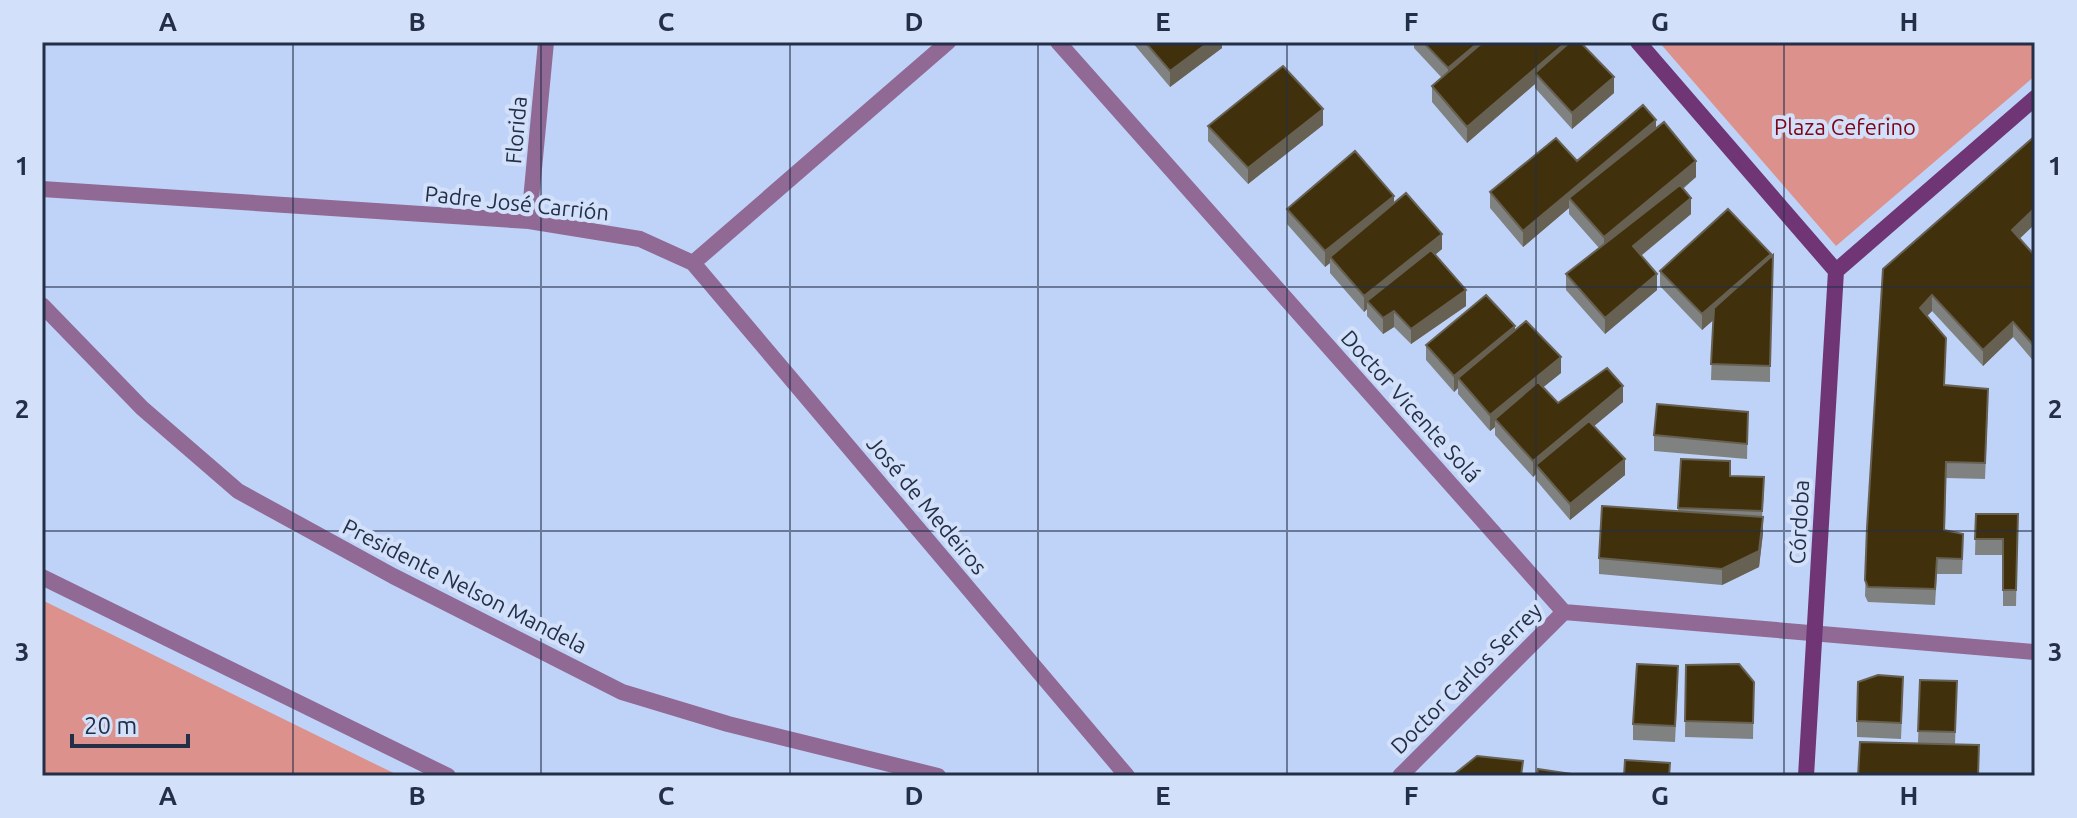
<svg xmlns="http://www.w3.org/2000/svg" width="2077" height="818" font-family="Ubuntu,sans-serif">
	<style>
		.green { fill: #dc918c }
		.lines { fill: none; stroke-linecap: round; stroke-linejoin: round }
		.minor { stroke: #916995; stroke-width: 16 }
		.secondary { stroke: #6f3575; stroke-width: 16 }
		.wall { fill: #808282 }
		.shaded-wall { fill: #676153 }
		.building { fill: #41300c; stroke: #676153; stroke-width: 2 }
		.grid { fill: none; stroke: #232f47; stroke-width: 2; stroke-opacity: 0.55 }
		.labels { text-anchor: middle; stroke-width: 8; stroke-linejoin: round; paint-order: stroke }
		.park-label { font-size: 22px; fill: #7d0415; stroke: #d3e0f9 }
		.street-label { font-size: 22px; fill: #232f47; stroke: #d3e0f9 }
		.neatline { fill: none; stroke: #232f47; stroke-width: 3 }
		.grid-label { font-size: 26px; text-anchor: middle; font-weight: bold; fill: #232f47 }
	</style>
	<rect width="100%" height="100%" fill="#bfd3f8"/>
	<path class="green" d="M1659,42h376v34l-199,170z
		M42,600l331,163 27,13h-358z"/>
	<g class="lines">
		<path class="minor" d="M1058,42l506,570 471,40
			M42,189l487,32 111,18 53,24 434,513
			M529,221l17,-179
			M693,263l255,-221
			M42,305l100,103 96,83 155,85 229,116 106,32 210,52
			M42,577l406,199
			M1400,776l164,-164"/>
		<path class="secondary" d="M1638,42l198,229 199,-173
			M1806,776l30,-505"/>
	</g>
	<path class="wall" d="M1132,42h90v6l-52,39z
		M1414,42h151v4l49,47 -42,36 -37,-41v-4l-68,59 -35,-41v-16l10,-8 -28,-30z
		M1323,125l-75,59 -40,-43v-15z
		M1656,128l40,49 -13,12 8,25 -50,42 16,34 -52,44 -39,-44v-16l33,-26 -30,-34v-6l-46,39 -33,-39v-16l87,-31z
		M1394,203l48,46 -7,6 31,51 -55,38 -17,-17 -11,7 -16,-18v-7l-3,3 -34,-39v-10l-5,4 -38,-43v-15z
		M2035,224l-16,14 16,18v107l-22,-26 -30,29 -51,-55 -5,5 19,37 -2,33 44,18 -3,75 -39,-1 -1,52 18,19 -1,25h-25l-2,31 -67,-3 -3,-6 2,-68 16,-259z
		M1771,254l-1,128 -59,-2 2,-60 -11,10 -42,-44v-15z
		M1515,330l46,43 -18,14 15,16 65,-1 -29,24 31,49 -55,45 -34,-40v-6l-3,3 -38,-42v-8l-5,4 -32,-37v-6l-4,4 -28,-32v-15z
		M1748,412l-1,47 -93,-8v-16z
		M1681,459l49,17 34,17 -2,24 1,16 -4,34 -37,18 -123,-11v-16l79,-47z
		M1976,514h42l-2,92h-13v-51h-28z
		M2035,534v21l-2,-3v-16z
		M1686,665l68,17 -1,57 -68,-2z
		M1920,680l37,1 -2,63 -37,-1z
		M1678,682l-3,60 -42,-2v-16z
		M1903,692l-2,47 -44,-2v-16z"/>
	<path class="shaded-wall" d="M1209,42h13v6l-52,39v-16z
		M1479,42h19l-50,42v-16z
		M1565,43v15l-30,15v11l-68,59v-16z
		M1614,77v16l-42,36v-16z
		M1323,109v16l-75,59v-16z
		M1656,120v16l-87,62v10l-46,39v-16z
		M1696,161v16l-92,76v-16z
		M1394,196v16l-64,45v6l-5,4v-16z
		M1691,198v16l-58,48v-16z
		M2035,208v16l-23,22v-16z
		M1442,234v15l-70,57 -5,-5v8l-3,3v-16z
		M1771,254v16l-69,60v-16z
		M1657,274v16l-52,44v-16z
		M1466,290v16l-55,38v-15z
		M1932,295v16l-12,12v-15z
		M1394,311v16l-11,7v-16z
		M2013,322v15l-30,29v-16z
		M1515,326v16l-57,36v10l-4,4v-16z
		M1561,357v16l-62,50 -4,-4v8l-5,4v-16z
		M1623,386v16l-82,68 -5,-5v9l-3,3v-16z
		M1625,459v16l-55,45v-16z
		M1763,517v16l-4,34 -37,18v-16z"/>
	<path class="building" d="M1145,42h64l-39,29z
		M1423,42h56l-31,26z
		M1483,42l82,1 -98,84 -35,-41z
		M1570,42h10l34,35 -42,36 -37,-40z
		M1283,66l40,43 -75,59 -40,-42z
		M1643,105l13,15 -133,111 -33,-39 66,-54 21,23z
		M1664,122l32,39 -92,76 -35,-39z
		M2035,136v72l-23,22 23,26v91l-22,-25 -30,28 -51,-55 -12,13 26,30 -2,47 44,4 -3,74 -39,-1 -2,68 19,4 -1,25 -25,-1 -2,31 -67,-2 -3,-7 2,-52 16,-259z
		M1355,151l39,45 -69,55 -38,-42z
		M1680,185l11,13 -58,48 24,28 -52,44 -39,-44z
		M1406,193l36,41 -78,62 -34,-39z
		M1728,209l43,45 -69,60 -42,-43z
		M1431,250l35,40 -55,39 -17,-18 -11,7 -16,-17z
		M1773,255l-3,111 -59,-2 3,-56z
		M1486,295l29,31 -61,50 -28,-31z
		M1526,321l35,36 -71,58 -32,-37z
		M1607,368l16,18 -90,75 -38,-42 43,-37 20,21z
		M1657,404l91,8 -1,32 -93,-9z
		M1589,421l36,38 -55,45 -34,-39z
		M1681,459l49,2v15l34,1 -2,34 -84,-3z
		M1602,506l161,11 -4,34 -37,18 -123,-11z
		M1976,514h42l-2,76h-13v-51h-28z
		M1637,664l41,2 -3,60 -42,-2z
		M1739,664l15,18 -1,41 -68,-2 1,-56z
		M1878,675l25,2 -2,46 -44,-2 1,-39z
		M1920,680l37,1 -2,51 -37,-1z
		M1860,742l119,3 -1,31h-120z
		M1477,756l46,5 -2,15h-69z
		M1625,760l45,3 -1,13h-45z
		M1538,769l47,7h-48z"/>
	<path class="grid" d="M293,42v734M541,42v734M790,42v734M1038,42v734M1287,42v734M1536,42v734M1784,42v734M42,287h1993M42,531h1993"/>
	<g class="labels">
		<g class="park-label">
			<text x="1845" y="135">Plaza Ceferino</text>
		</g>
		<g class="street-label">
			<text transform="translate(516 130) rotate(-85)" y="8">Florida</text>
			<text transform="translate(517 203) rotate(6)" y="8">Padre José Carrión</text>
			<text transform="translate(1411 406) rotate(48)" y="8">Doctor Vicente Solá</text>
			<text transform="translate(927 505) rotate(50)" y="8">José de Medeiros</text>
			<text transform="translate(1799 522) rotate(-87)" y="8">Córdoba</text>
			<text transform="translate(465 586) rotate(27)" y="8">Presidente Nelson Mandela</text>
			<text transform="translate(1466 678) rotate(-45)" y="8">Doctor Carlos Serrey</text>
		</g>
	</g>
	<rect width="2077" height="818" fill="none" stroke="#d3e0f9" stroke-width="88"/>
	<path d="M72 734v12h116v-12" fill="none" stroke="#232f47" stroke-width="4"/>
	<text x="84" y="734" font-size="24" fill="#232f47" stroke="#d3e0f9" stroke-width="6" paint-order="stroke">20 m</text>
	<rect x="44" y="44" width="1989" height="730" class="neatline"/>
	<g class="grid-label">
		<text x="168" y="31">A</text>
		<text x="417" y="31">B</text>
		<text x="666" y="31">C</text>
		<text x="914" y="31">D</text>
		<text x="1163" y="31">E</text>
		<text x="1411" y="31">F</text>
		<text x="1660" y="31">G</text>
		<text x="1909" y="31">H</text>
		<text x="22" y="175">1</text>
		<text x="2055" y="175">1</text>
		<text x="22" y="418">2</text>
		<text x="2055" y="418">2</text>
		<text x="22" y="661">3</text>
		<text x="2055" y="661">3</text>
		<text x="168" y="805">A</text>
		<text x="417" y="805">B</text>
		<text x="666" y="805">C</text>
		<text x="914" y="805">D</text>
		<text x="1163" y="805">E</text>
		<text x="1411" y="805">F</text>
		<text x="1660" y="805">G</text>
		<text x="1909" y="805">H</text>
	</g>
</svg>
